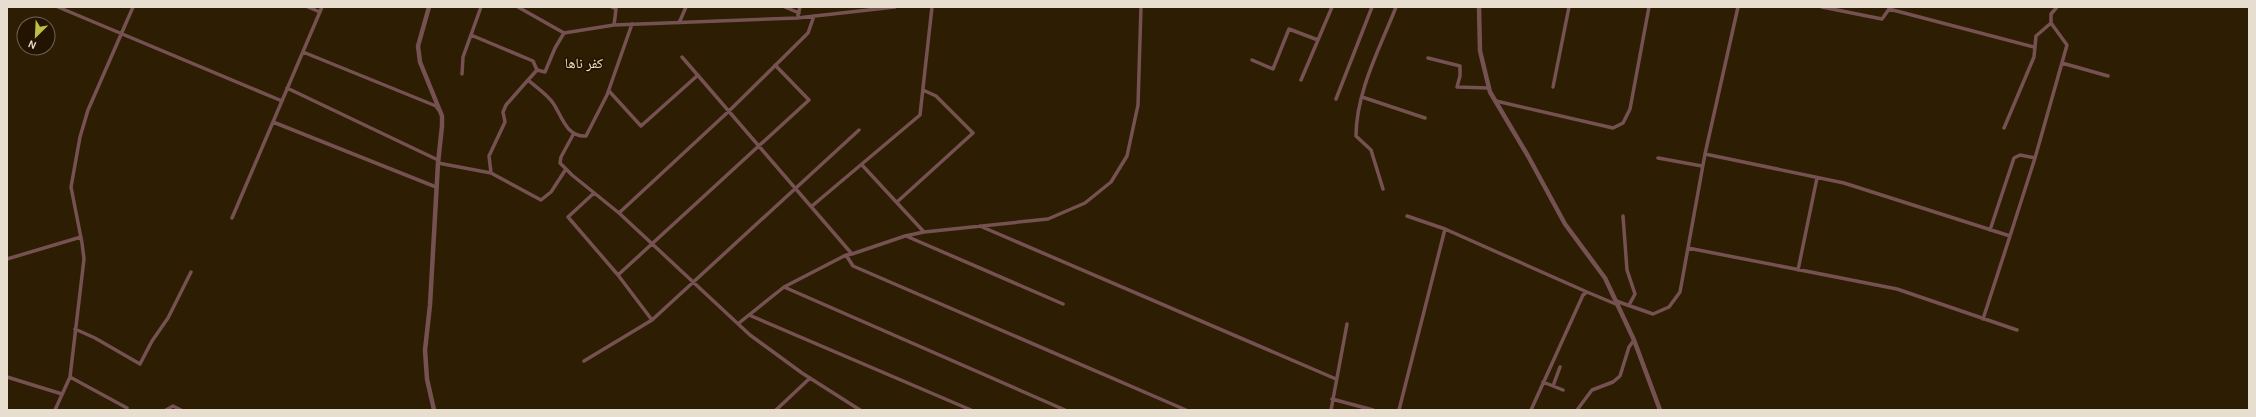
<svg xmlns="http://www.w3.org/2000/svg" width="2256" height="417" font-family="Karla,'Noto Naskh Arabic',sans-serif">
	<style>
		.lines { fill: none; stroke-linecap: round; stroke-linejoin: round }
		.minor { stroke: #765151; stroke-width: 3.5 }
		.tertiary { stroke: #765151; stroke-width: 4.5 }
		.labels { text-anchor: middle; stroke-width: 3.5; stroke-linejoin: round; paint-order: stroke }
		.quarter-label { font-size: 14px; fill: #f5e1c2; stroke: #221400 }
	</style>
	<rect width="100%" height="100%" fill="#2c1d03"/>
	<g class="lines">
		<path class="minor" d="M58,7l224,94
			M308,7l12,5
			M518,7l46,26 50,-8 183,-7 98,-11
			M612,7l4,2 -2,16
			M785,7l14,6
			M1822,7l60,12 7,-10 145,38
			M798,15l2,-8
			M679,23l7,-16
			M471,35l62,26 4,9 -9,10c8,7 19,14 25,23 9,13 13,34 33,33l21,-41 25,-71
			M303,52l133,54 2,3
			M682,57l170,197
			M1428,58l32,8v10l-3,11 32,1
			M1252,60l21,9 16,-40 29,11
			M2062,63l46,13
			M537,70l8,2 10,-24 9,-15
			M462,74l1,-17 18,-50
			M1301,80l31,-73
			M1553,87l16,-80
			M287,88l151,72
			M609,91l32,35 57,-51
			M1362,97l63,21
			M1336,99l36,-92
			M1496,101l117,27 10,-5 7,-14 19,-102
			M273,122l163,65
			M2004,128l30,-71 2,-21 15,-13v-9l6,-7
			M574,133l-13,24 -1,6 12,12 47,38 131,122 52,38 58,37
			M1705,154l139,29 166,53 25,-78
			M1658,158l44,8
			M438,163l53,10 50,27 10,-8 15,-23
			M862,165l62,67
			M491,173l-2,-17 16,-34 -2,-10 3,-7 22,-25
			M1383,189l-12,-39 -15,-14c0,-44 24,-88 40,-129
			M594,193l-26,24 50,58 34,45
			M897,202l76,-69 -37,-37 -13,-6
			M812,206l108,-91 12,-108
			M619,213l110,-102 79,-78 6,-17
			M1407,216l38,13
			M1623,216l4,54 8,24 -6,11
			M232,218l90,-211
			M980,226l356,153
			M1990,230l24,-72 6,-3 15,3 32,-113 -16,-22
			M906,236l157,68
			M1688,248l209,41 120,41
			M846,255l7,11 333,144
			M7,259l74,-22
			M1798,270l19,-92
			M618,275l191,-175 -34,-35
			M784,287l281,123
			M1616,301l37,13 16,-7 11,-15 25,-138 33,-147
			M749,315l222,95
			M1983,319l27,-83
			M739,323l45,-36 62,-32 6,-1 53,-18 19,-4 124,-13 37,-16 26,-21 16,-26 11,-51 3,-98
			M75,329l20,9 45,26 12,-23 16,-23 23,-46
			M584,361l68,-41 207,-190
			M7,377l55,17
			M70,377l57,31
			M1543,382l20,8
			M1553,386l7,-19
			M1332,399l41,11
			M55,410l15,-33 14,-118 -2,-16 -11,-56 9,-50 8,-27 45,-103
			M166,410l7,-4 8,4
			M776,410l34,-32
			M1331,410l16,-86
			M1399,410l46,-181 142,63
			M1531,410l52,-115 4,-3 31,13
			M1577,410l15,-20 21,-8 7,-6 9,-29 5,-7"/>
		<path class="tertiary" d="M429,7l-11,39 2,16 22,54v10l-4,37 -8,142 -5,45 2,29 7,31
			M1479,7l1,44 10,41 38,64 37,68 40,54 29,62 26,70"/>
	</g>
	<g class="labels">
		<g class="quarter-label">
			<text x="584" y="68">كفر ناها</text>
		</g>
	</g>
	<rect width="2256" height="417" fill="none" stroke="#e8decf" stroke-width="16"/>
	<g transform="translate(36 36) rotate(204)"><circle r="19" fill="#221400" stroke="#716553"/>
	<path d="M0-3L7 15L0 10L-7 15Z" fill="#bcbf43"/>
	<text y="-6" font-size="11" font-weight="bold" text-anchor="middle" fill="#e8decf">N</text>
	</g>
</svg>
